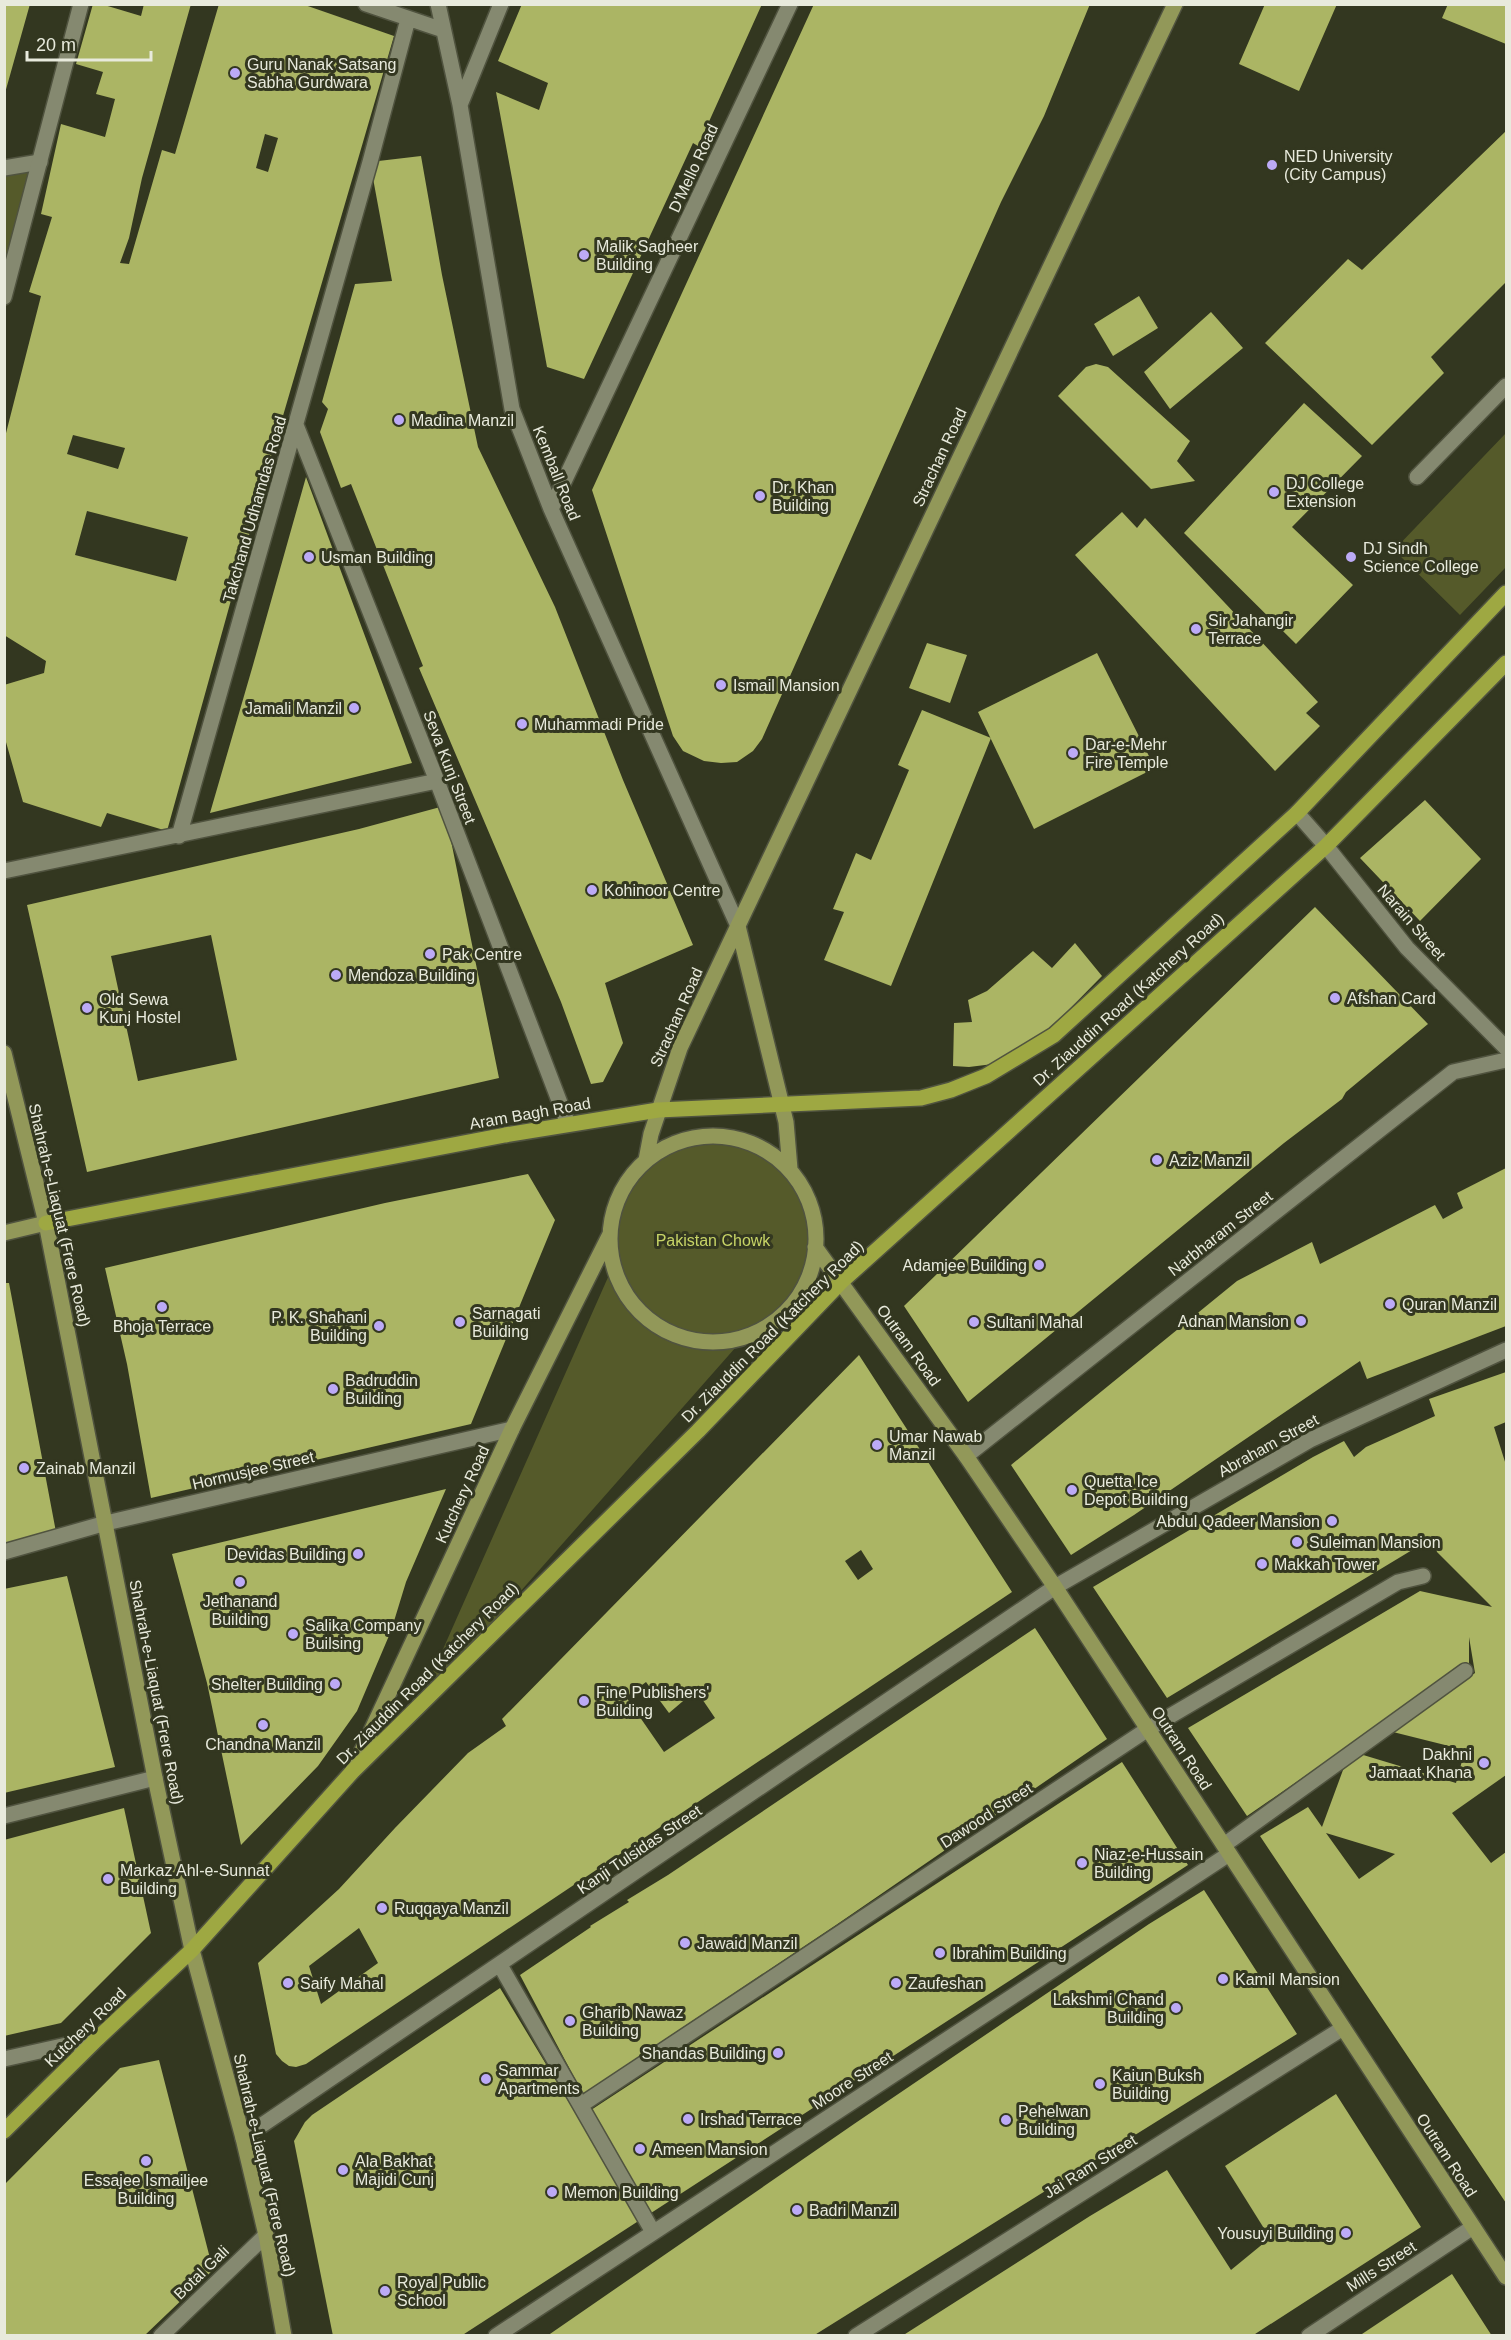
<svg xmlns="http://www.w3.org/2000/svg" width="1511" height="2340" font-family="Arial,sans-serif">
	<style>
		.green { fill: #555a2a }
		.building { fill: #abb564; fill-rule: evenodd }
		.lines { fill: none; stroke-linecap: round; stroke-linejoin: round }
		.lane-casing { stroke: #50533f; stroke-width: 18 }
		.street-casing { stroke: #50533f; stroke-width: 18 }
		.secondary-casing { stroke: #50533f; stroke-width: 18 }
		.primary-casing { stroke: #50533f; stroke-width: 18 }
		.lane { stroke: #858970; stroke-width: 15 }
		.street { stroke: #858970; stroke-width: 15 }
		.secondary { stroke: #929859; stroke-width: 15 }
		.primary { stroke: #9ea842; stroke-width: 15 }
		.poi-dot { fill: #bcaaf6; stroke: #333720; stroke-width: 2 }
		.labels { text-anchor: middle; stroke-width: 6; stroke-linejoin: round; paint-order: stroke }
		.poi-label { font-size: 16px; fill: #e8eadc; stroke: #333720; text-anchor: start }
		.street-label { font-size: 16px; fill: #e8eadc; stroke: #333720 }
		.park-label { font-size: 16px; fill: #c7d466; stroke: #333720 }
	</style>
	<rect width="100%" height="100%" fill="#333720"/>
	<path class="green" d="M40,162l-35,137v-131z
		M1506,433v134l-46,48 -66,-65z
		M694,1137l54,1 42,31 19,30 8,34 -4,34 -15,31 -24,25 -31,16 -327,371 197,-444c-1,-10 -4,-22 -3,-33 4,-55 38,-77 84,-96z"/>
	<path class="building" d="M4,4h26l-25,89h-1z
		M93,4h8l40,12 3,-12h47l-49,174 -13,60 -9,25 9,1 33,-114 13,4 44,-150h83l92,32 -128,438 -99,357 -60,-18 -6,14 -78,-25 -19,-67v-50l40,-12 2,-12 -42,-26v-194l37,-145 -12,-4 23,-75 -11,-3 20,-90 44,13 10,-38 -19,-5 7,-22 -27,-8zM265,134l13,4 -10,34 -12,-4zM73,435l52,13 -7,21 -51,-15zM87,511l101,26 -12,44 -101,-26z
		M522,4h240l-64,142 -5,-3 -109,236 -37,-12 -51,-275 43,18 9,-27 -50,-22z
		M814,4h276l-46,112 -43,86 -239,537 -9,12 -16,11 -16,1 -17,-2 -21,-10 -10,-15 -81,-246z
		M1265,4h72l-38,87 -60,-27z
		M1448,4h58v40l-64,-26z
		M1506,131v151l-75,75 13,16 -72,72 -107,-102 83,-84 14,11z
		M421,156l21,119 36,172 77,160 68,173 70,165 -88,38 18,60 -20,39 -12,2 -30,-82 -142,-334 4,-2 -72,-182 -10,4 -21,-56 8,-23 -6,-7 33,-118 37,-3 -22,-119z
		M1139,296l19,32 -45,28 -19,-32z
		M1211,312l32,36 -73,61 -26,-37z
		M1096,364l12,3 82,74 -13,20 18,20 -44,8 -93,-93 28,-29z
		M1304,403l58,53 -70,71 61,58 -57,59 -112,-111z
		M306,477l106,286 -202,50 43,-148z
		M1122,512l15,16 8,-10 173,184 -12,11 14,13 -45,45 -200,-216z
		M927,643l40,12 -17,48 -41,-15z
		M1097,653l58,115 -121,61 -56,-117z
		M922,710l69,28 -100,248 -67,-26 20,-48 -11,-3 23,-56 15,7 38,-90 -11,-5z
		M1425,800l56,59 -61,62 -60,-63z
		M444,806l55,272 -412,94 -60,-267 332,-76zM211,935l26,125 -99,21 -27,-125z
		M1315,907l113,117 -82,68 -4,7 -58,44 -316,259 -64,-96z
		M1075,943l27,33 -64,65 -45,23 -24,3 -16,-1 1,-43 18,-1 -4,-22 19,-9 46,-40 19,17z
		M1506,1168v158l-139,53 -7,-18 -226,154 -63,40 -60,-90 226,-184 75,-39 8,22 115,-59 8,14 20,-11 -6,-15z
		M528,1174l27,46 -84,204 -320,74 -24,-134 -22,-96 280,-65z
		M4,1283h5l47,249 -52,13z
		M859,1355l153,237 -706,472 -10,3 -7,-1 -7,-5 -6,-7 -18,-91 81,-74 56,-61 73,-75 38,-27 -4,-7zM861,1550l12,19 -15,11 -13,-19zM646,1682l23,31 27,-23 19,28 -51,34 -38,-55zM359,1928l19,35 -57,41 -12,-38z
		M1506,1372v50l-12,5 12,38v310l-54,38 39,50 15,-11v351l-246,-367 48,-29 14,20 28,-76 106,32 9,-33 -72,-18 82,-59 -6,-36v26l-222,153 -59,-88 232,-137 72,16 -55,-55 -5,-14 -265,160 -74,-111 220,-130 31,-16 10,16 12,-10 69,-31 -6,-17zM1326,1833l69,21 -36,25z
		M446,1489l-40,93 -15,49 -34,80 -39,55 -77,79 -34,-162 -35,-129z
		M67,1576l48,191 -111,26v-204z
		M1035,1628l72,111 -271,186 -253,169 -63,-119 71,-48 -1,-1 39,-24 -2,-2 41,-25z
		M1122,1762l66,103 -537,348 -60,-103z
		M124,1808l27,125 -90,90 -57,13v-196z
		M1204,1890l93,144 -484,302h-266l307,-212 295,-200z
		M500,1988l140,232 -179,116h-128l-39,-195 11,-19 7,-7z
		M159,2060l54,210 -69,66h-140v-151l116,-117z
		M1336,2094l85,133 -169,109h-350l188,-120 77,-46 64,100 39,-32 -45,-72z
		M1452,2274l40,62h-133z"/>
	<g class="lines">
		<g class="lane-casing">
			<path id="lane" d="M4,168l36,-6
				M1417,477l89,-91
				M1224,1845l241,-174"/>
		</g>
		<g class="street-casing">
			<path id="street" d="M366,4l77,26
				M438,4l22,101 52,304 39,100 187,417
				M460,105l41,-101
				M4,297l77,-293
				M296,425l141,356 131,343
				M551,509l239,-505
				M1297,813l29,33 81,102 99,100
				M179,836l191,-674 38,-143
				M4,871l433,-90
				M966,1456l487,-384 53,-12
				M4,1552l102,-29 406,-94
				M4,1816l151,-38
				M500,1965l153,267
				M4,2059l94,-21
				M581,2105l567,-376 250,-147 25,-6
				M243,2138l812,-551 255,-147 196,-90
				M161,2336l105,-101
				M496,2336l733,-482
				M856,2336l487,-308
				M1309,2336l164,-109"/>
		</g>
		<g class="secondary-casing">
			<path id="secondary" d="M738,926l48,196 4,47
				M4,1053l42,170 109,555 37,172 51,188 23,97 18,101
				M610 1239a103 103 0 1 1 206 0a103 103 0 1 1-206 0Z
				M646,1160l5,-26 29,-86 495,-1044
				M4,1233l42,-10
				M815,1247l151,209 89,131 451,690
				M353,1770l159,-341 98,-195"/>
		</g>
		<g class="primary-casing">
			<path id="primary" d="M46,1223l459,-88 153,-25 263,-12 30,-8 35,-14 68,-41 243,-222 209,-220
				M4,2131l94,-93 94,-88 160,-178 346,-341 143,-149 485,-436 180,-183"/>
		</g>
		<use href="#lane" class="lane"/>
		<use href="#street" class="street"/>
		<use href="#secondary" class="secondary"/>
		<use href="#primary" class="primary"/>
	</g>
	<g class="poi-dot">
		<circle cx="235" cy="73" r="6"/>
		<circle cx="1272" cy="165" r="6"/>
		<circle cx="584" cy="255" r="6"/>
		<circle cx="399" cy="420" r="6"/>
		<circle cx="1274" cy="492" r="6"/>
		<circle cx="760" cy="496" r="6"/>
		<circle cx="309" cy="557" r="6"/>
		<circle cx="1351" cy="557" r="6"/>
		<circle cx="1196" cy="629" r="6"/>
		<circle cx="721" cy="685" r="6"/>
		<circle cx="354" cy="708" r="6"/>
		<circle cx="522" cy="724" r="6"/>
		<circle cx="1073" cy="753" r="6"/>
		<circle cx="592" cy="890" r="6"/>
		<circle cx="430" cy="954" r="6"/>
		<circle cx="336" cy="975" r="6"/>
		<circle cx="1335" cy="998" r="6"/>
		<circle cx="87" cy="1008" r="6"/>
		<circle cx="1157" cy="1160" r="6"/>
		<circle cx="1039" cy="1265" r="6"/>
		<circle cx="1390" cy="1304" r="6"/>
		<circle cx="162" cy="1307" r="6"/>
		<circle cx="1301" cy="1321" r="6"/>
		<circle cx="460" cy="1322" r="6"/>
		<circle cx="974" cy="1322" r="6"/>
		<circle cx="379" cy="1326" r="6"/>
		<circle cx="333" cy="1389" r="6"/>
		<circle cx="877" cy="1445" r="6"/>
		<circle cx="24" cy="1468" r="6"/>
		<circle cx="1072" cy="1490" r="6"/>
		<circle cx="1332" cy="1521" r="6"/>
		<circle cx="1297" cy="1542" r="6"/>
		<circle cx="358" cy="1554" r="6"/>
		<circle cx="1262" cy="1564" r="6"/>
		<circle cx="240" cy="1582" r="6"/>
		<circle cx="293" cy="1634" r="6"/>
		<circle cx="335" cy="1684" r="6"/>
		<circle cx="584" cy="1701" r="6"/>
		<circle cx="263" cy="1725" r="6"/>
		<circle cx="1484" cy="1763" r="6"/>
		<circle cx="1082" cy="1863" r="6"/>
		<circle cx="108" cy="1879" r="6"/>
		<circle cx="382" cy="1908" r="6"/>
		<circle cx="685" cy="1943" r="6"/>
		<circle cx="940" cy="1953" r="6"/>
		<circle cx="1223" cy="1979" r="6"/>
		<circle cx="288" cy="1983" r="6"/>
		<circle cx="896" cy="1983" r="6"/>
		<circle cx="1176" cy="2008" r="6"/>
		<circle cx="570" cy="2021" r="6"/>
		<circle cx="778" cy="2053" r="6"/>
		<circle cx="486" cy="2079" r="6"/>
		<circle cx="1100" cy="2084" r="6"/>
		<circle cx="688" cy="2119" r="6"/>
		<circle cx="1006" cy="2120" r="6"/>
		<circle cx="640" cy="2149" r="6"/>
		<circle cx="146" cy="2161" r="6"/>
		<circle cx="343" cy="2170" r="6"/>
		<circle cx="552" cy="2192" r="6"/>
		<circle cx="797" cy="2210" r="6"/>
		<circle cx="1346" cy="2233" r="6"/>
		<circle cx="385" cy="2291" r="6"/>
	</g>
	<g class="labels">
		<g class="poi-label">
			<text x="247" y="70">Guru Nanak Satsang<tspan x="247" dy="18">Sabha Gurdwara</tspan></text>
			<text x="1284" y="162">NED University<tspan x="1284" dy="18">(City Campus)</tspan></text>
			<text x="596" y="252">Malik Sagheer<tspan x="596" dy="18">Building</tspan></text>
			<text x="411" y="426">Madina Manzil</text>
			<text x="1286" y="489">DJ College<tspan x="1286" dy="18">Extension</tspan></text>
			<text x="772" y="493">Dr. Khan<tspan x="772" dy="18">Building</tspan></text>
			<text x="1363" y="554">DJ Sindh<tspan x="1363" dy="18">Science College</tspan></text>
			<text x="321" y="563">Usman Building</text>
			<text x="1208" y="626">Sir Jahangir<tspan x="1208" dy="18">Terrace</tspan></text>
			<text x="733" y="691">Ismail Mansion</text>
			<text x="342" y="714" text-anchor="end">Jamali Manzil</text>
			<text x="534" y="730">Muhammadi Pride</text>
			<text x="1085" y="750">Dar-e-Mehr<tspan x="1085" dy="18">Fire Temple</tspan></text>
			<text x="604" y="896">Kohinoor Centre</text>
			<text x="442" y="960">Pak Centre</text>
			<text x="348" y="981">Mendoza Building</text>
			<text x="1347" y="1004">Afshan Card</text>
			<text x="99" y="1005">Old Sewa<tspan x="99" dy="18">Kunj Hostel</tspan></text>
			<text x="1169" y="1166">Aziz Manzil</text>
			<text x="1027" y="1271" text-anchor="end">Adamjee Building</text>
			<text x="1402" y="1310">Quran Manzil</text>
			<text x="472" y="1319">Sarnagati<tspan x="472" dy="18">Building</tspan></text>
			<text x="367" y="1323" text-anchor="end">P. K. Shahani<tspan x="367" dy="18">Building</tspan></text>
			<text x="1289" y="1327" text-anchor="end">Adnan Mansion</text>
			<text x="986" y="1328">Sultani Mahal</text>
			<text x="162" y="1332" text-anchor="middle">Bhoja Terrace</text>
			<text x="345" y="1386">Badruddin<tspan x="345" dy="18">Building</tspan></text>
			<text x="889" y="1442">Umar Nawab<tspan x="889" dy="18">Manzil</tspan></text>
			<text x="36" y="1474">Zainab Manzil</text>
			<text x="1084" y="1487">Quetta Ice<tspan x="1084" dy="18">Depot Building</tspan></text>
			<text x="1320" y="1527" text-anchor="end">Abdul Qadeer Mansion</text>
			<text x="1309" y="1548">Suleiman Mansion</text>
			<text x="346" y="1560" text-anchor="end">Devidas Building</text>
			<text x="1274" y="1570">Makkah Tower</text>
			<text x="240" y="1607" text-anchor="middle">Jethanand<tspan x="240" dy="18">Building</tspan></text>
			<text x="305" y="1631">Salika Company<tspan x="305" dy="18">Builsing</tspan></text>
			<text x="323" y="1690" text-anchor="end">Shelter Building</text>
			<text x="596" y="1698">Fine Publishers'<tspan x="596" dy="18">Building</tspan></text>
			<text x="263" y="1750" text-anchor="middle">Chandna Manzil</text>
			<text x="1472" y="1760" text-anchor="end">Dakhni<tspan x="1472" dy="18">Jamaat Khana</tspan></text>
			<text x="1094" y="1860">Niaz-e-Hussain<tspan x="1094" dy="18">Building</tspan></text>
			<text x="120" y="1876">Markaz Ahl-e-Sunnat<tspan x="120" dy="18">Building</tspan></text>
			<text x="394" y="1914">Ruqqaya Manzil</text>
			<text x="697" y="1949">Jawaid Manzil</text>
			<text x="952" y="1959">Ibrahim Building</text>
			<text x="1235" y="1985">Kamil Mansion</text>
			<text x="300" y="1989">Saify Mahal</text>
			<text x="908" y="1989">Zaufeshan</text>
			<text x="1164" y="2005" text-anchor="end">Lakshmi Chand<tspan x="1164" dy="18">Building</tspan></text>
			<text x="582" y="2018">Gharib Nawaz<tspan x="582" dy="18">Building</tspan></text>
			<text x="766" y="2059" text-anchor="end">Shandas Building</text>
			<text x="498" y="2076">Sammar<tspan x="498" dy="18">Apartments</tspan></text>
			<text x="1112" y="2081">Kaiun Buksh<tspan x="1112" dy="18">Building</tspan></text>
			<text x="1018" y="2117">Pehelwan<tspan x="1018" dy="18">Building</tspan></text>
			<text x="700" y="2125">Irshad Terrace</text>
			<text x="652" y="2155">Ameen Mansion</text>
			<text x="355" y="2167">Ala Bakhat<tspan x="355" dy="18">Majidi Cunj</tspan></text>
			<text x="146" y="2186" text-anchor="middle">Essajee Ismailjee<tspan x="146" dy="18">Building</tspan></text>
			<text x="564" y="2198">Memon Building</text>
			<text x="809" y="2216">Badri Manzil</text>
			<text x="1334" y="2239" text-anchor="end">Yousuyi Building</text>
			<text x="397" y="2288">Royal Public<tspan x="397" dy="18">School</tspan></text>
		</g>
		<g class="street-label">
			<text transform="translate(693 168) rotate(-65)" y="6">D'Mello Road</text>
			<text transform="translate(939 457) rotate(-65)" y="6">Strachan Road</text>
			<text transform="translate(557 473) rotate(68)" y="6">Kemball Road</text>
			<text transform="translate(254 509) rotate(-74)" y="6">Takchand Udhamdas Road</text>
			<text transform="translate(450 767) rotate(69)" y="6">Seva Kunj Street</text>
			<text transform="translate(1412 922) rotate(49)" y="6">Narain Street</text>
			<text transform="translate(1128 999) rotate(-42)" y="6">Dr. Ziauddin Road (Katchery Road)</text>
			<text transform="translate(676 1017) rotate(-66)" y="6">Strachan Road</text>
			<text transform="translate(530 1113) rotate(-10)" y="6">Aram Bagh Road</text>
			<text transform="translate(60 1215) rotate(77)" y="6">Shahrah-e-Liaquat (Frere Road)</text>
			<text transform="translate(1220 1233) rotate(-38)" y="6">Narbharam Street</text>
			<text transform="translate(772 1331) rotate(-45)" y="6">Dr. Ziauddin Road (Katchery Road)</text>
			<text transform="translate(909 1345) rotate(54)" y="6">Outram Road</text>
			<text transform="translate(1268 1445) rotate(-29)" y="6">Abraham Street</text>
			<text transform="translate(253 1470) rotate(-13)" y="6">Hormusjee Street</text>
			<text transform="translate(462 1494) rotate(-65)" y="6">Kutchery Road</text>
			<text transform="translate(427 1673) rotate(-45)" y="6">Dr. Ziauddin Road (Katchery Road)</text>
			<text transform="translate(157 1692) rotate(79)" y="6">Shahrah-e-Liaquat (Frere Road)</text>
			<text transform="translate(1182 1748) rotate(57)" y="6">Outram Road</text>
			<text transform="translate(986 1815) rotate(-33)" y="6">Dawood Street</text>
			<text transform="translate(639 1849) rotate(-34)" y="6">Kanji Tulsidas Street</text>
			<text transform="translate(85 2027) rotate(-44)" y="6">Kutchery Road</text>
			<text transform="translate(852 2080) rotate(-33)" y="6">Moore Street</text>
			<text transform="translate(1447 2155) rotate(57)" y="6">Outram Road</text>
			<text transform="translate(265 2165) rotate(77)" y="6">Shahrah-e-Liaquat (Frere Road)</text>
			<text transform="translate(1090 2166) rotate(-32)" y="6">Jai Ram Street</text>
			<text transform="translate(1381 2266) rotate(-33)" y="6">Mills Street</text>
			<text transform="translate(201 2272) rotate(-44)" y="6">Botal Gali</text>
		</g>
		<g class="park-label">
			<text x="713" y="1246">Pakistan Chowk</text>
		</g>
	</g>
	<rect width="1511" height="2340" fill="none" stroke="#e8eadc" stroke-width="12"/>
	<path d="M27 51v9h124v-9" fill="none" stroke="#e8eadc" stroke-width="3"/>
	<text x="36" y="51" font-size="18" fill="#e8eadc" stroke="#333720" stroke-width="4.5" paint-order="stroke">20 m</text>
</svg>
